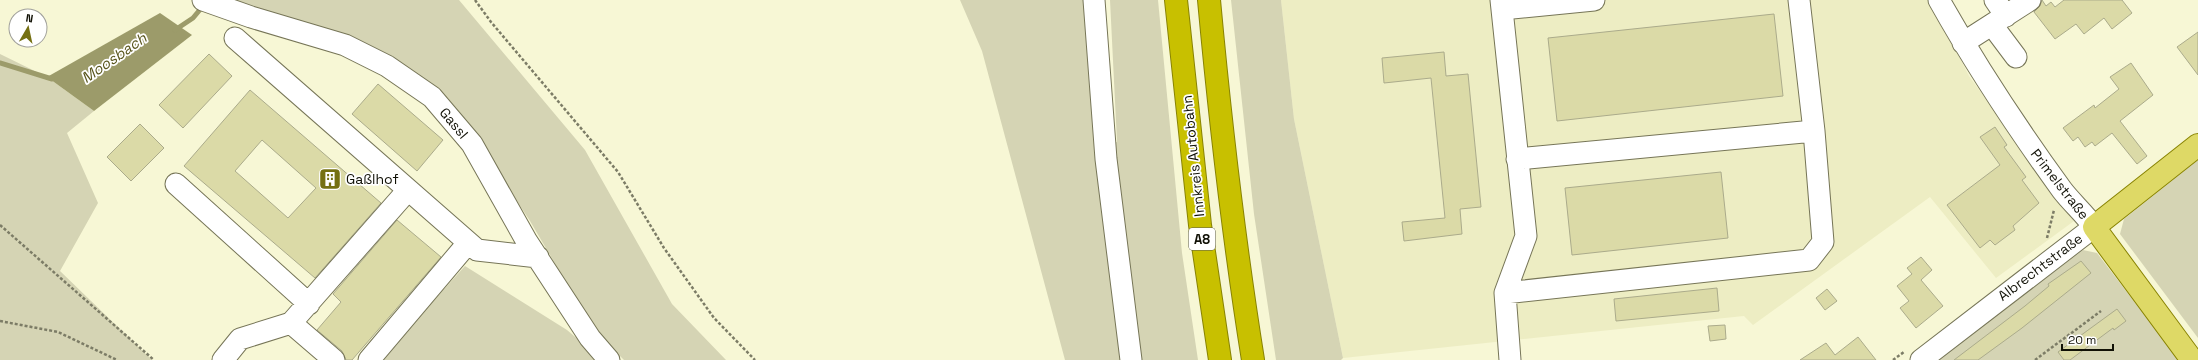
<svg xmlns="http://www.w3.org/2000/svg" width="2198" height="360" font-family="'Space Grotesk',sans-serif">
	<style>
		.built { fill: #ededc3 }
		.green { fill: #d5d4b4 }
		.water { fill: #9c9b6a }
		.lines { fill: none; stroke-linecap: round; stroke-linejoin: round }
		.stream { stroke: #9c9b6a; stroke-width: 5 }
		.building { fill: #dbdaa7; stroke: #abab8b; fill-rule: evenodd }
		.minor-casing { stroke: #767557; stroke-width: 23 }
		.major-casing { stroke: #888302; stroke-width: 24 }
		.highway-casing { stroke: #888302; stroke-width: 24 }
		.path { stroke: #7c7c66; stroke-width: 2.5; stroke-dasharray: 3 2; stroke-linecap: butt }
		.minor { stroke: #fff; stroke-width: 21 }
		.major { stroke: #ded966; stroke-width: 22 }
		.highway { stroke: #c8c000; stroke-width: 22 }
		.labels { text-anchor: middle; stroke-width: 3.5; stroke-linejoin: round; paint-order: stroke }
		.shield { fill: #fff; stroke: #585851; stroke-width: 1 }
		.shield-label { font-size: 13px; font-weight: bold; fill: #111106 }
		.street-label { font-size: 14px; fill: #111106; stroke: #fff }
		.poi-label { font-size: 14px; fill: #111106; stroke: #fff; text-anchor: start }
		.water-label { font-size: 15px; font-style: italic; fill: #59561d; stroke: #fff }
	</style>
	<rect width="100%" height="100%" fill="#f7f7d5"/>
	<path class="built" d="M1281,0h649l39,76 105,145 -78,57 -66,-81 -177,128 -9,-9 -401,42 -49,-239z"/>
	<path class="green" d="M221,0h238l126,150 87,154 54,56h-102l-30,-30 -64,-109 -61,-92 -60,-59z
		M960,0h124l12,145 21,-3 -7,-142h48l24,253 16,107h-133l-83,-309z
		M1231,0h50l13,119 49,239 -2,2h-65l-22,-146z
		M0,54l47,23 47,34 -27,22 31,70 -38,68 92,89h-152z
		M2198,160v178l-78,-104 4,-15z
		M2083,250l14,3 82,107h-242z
		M465,266l102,64 35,30h-222z"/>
	<path class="water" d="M160,13l32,22 -98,76 -47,-34z"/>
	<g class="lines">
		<path class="stream" d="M175,30l18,-12 10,-12
			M0,63l52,16"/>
	</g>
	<path class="building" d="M2042,0l4,6 5,-4 4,5 9,-7h58l10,13 -20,16 -8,-11 -20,16 -8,-10 -21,15 -21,-27 6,-6z
		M1774,14l9,82 -226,25 -9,-83z
		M2198,32v43l-21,-28z
		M1444,52l2,24 22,-2 13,133 -21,2 2,25 -58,7 -2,-19 43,-4 -14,-140 -47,5 -2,-25z
		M209,54l23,22 -49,52 -24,-23z
		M2131,63l22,32 -33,26 27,35 -10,8 -25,-31 -17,13 -3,-4 -7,5 -7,-10 -5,4 -10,-13 31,-23 1,3 24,-19 -9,-12z
		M378,84l65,56 -26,31 -65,-57z
		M250,90l131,113 -66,75 -131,-112zM262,140l54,48 -28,30 -53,-47z
		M140,124l24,24 -33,33 -24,-24z
		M1995,127l12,18 -3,2 22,30 -4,3 17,23 -26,23 2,4 -20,15 -5,-5 -10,8 -33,-43 53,-40 -20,-28z
		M1721,172l7,66 -156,17 -7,-67z
		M397,220l44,37 -89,103h-6l-4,-9 -25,-21 24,-28 -8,-8z
		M1921,257l11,13 -11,10 22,26 -27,22 -16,-20 9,-7 -12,-15 15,-12 -5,-6z
		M2081,261l10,12 -69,55 -44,32h-24l71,-54 24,-20 -1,-2z
		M1717,288l2,23 -103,10 -2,-22z
		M1827,289l10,12 -12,9 -9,-12z
		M2117,309l9,12 -12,9 -1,-2 -43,32h-6l-6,-8z
		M1725,325l1,14 -16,2 -2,-15z
		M1858,337l18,23h-76l26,-17 9,12z"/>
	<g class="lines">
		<g class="minor-casing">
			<path id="minor" d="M203,0l48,17 94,28 42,21 45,31 40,47 54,96 64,98 19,22
				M1094,0l12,159 25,201
				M1501,0l25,236 -21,57 5,67
				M1995,0l11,16
				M1502,9l92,-9
				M1992,25l24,32
				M235,38l242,212 61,7
				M1963,43l67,-43
				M1517,159l297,-28 -15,-131
				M176,184l133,120
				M1505,293l304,-33 14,-18 -9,-111
				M291,323l117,-133
				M223,360l17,-21 51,-16 43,37
				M369,360l99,-117
				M1921,360l173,-133c-10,-14 -22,-24 -32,-37 -45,-62 -86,-124 -123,-190"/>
		</g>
		<g class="major-casing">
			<path id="major" d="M2192,360l-98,-133 104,-82"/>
		</g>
		<g class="highway-casing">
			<path id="highway" d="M1176,0l24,225 20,135
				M1209,0c11,120 25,241 44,360"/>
		</g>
		<path class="path" d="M475,0l16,22 127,150 46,76 50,70 41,42
			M0,225l154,135
			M2047,238l7,-28
			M0,321l58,11 59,28
			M1893,360l11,-8
			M2035,360l66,-49"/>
		<use href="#minor" class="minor"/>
		<use href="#major" class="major"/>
		<use href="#highway" class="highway"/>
	</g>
	<defs>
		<g id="building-square" transform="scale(1.15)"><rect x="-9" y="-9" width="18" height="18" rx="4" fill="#757012" stroke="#fff"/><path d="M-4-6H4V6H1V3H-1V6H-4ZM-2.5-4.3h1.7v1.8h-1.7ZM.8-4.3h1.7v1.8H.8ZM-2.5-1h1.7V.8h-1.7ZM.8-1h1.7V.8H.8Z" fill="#fff"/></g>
	</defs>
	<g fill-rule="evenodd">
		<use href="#building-square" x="330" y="179"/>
	</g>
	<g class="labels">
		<rect class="shield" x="1189" y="228" width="26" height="22" rx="3"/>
		<g class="shield-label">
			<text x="1202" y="244">A8</text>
		</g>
		<g class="street-label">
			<text transform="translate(454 123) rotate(50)" y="5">Gassl</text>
			<text transform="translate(1193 156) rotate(-96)" y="5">Innkreis Autobahn</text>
			<text transform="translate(2060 184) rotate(52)" y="5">Primelstraße</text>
			<text transform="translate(2040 267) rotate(-37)" y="5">Albrechtstraße</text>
		</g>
		<g class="poi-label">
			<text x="346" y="184">Gaßlhof</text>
		</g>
		<g class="water-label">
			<text transform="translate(114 58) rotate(-35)" y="5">Moosbach</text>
		</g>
	</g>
	<g transform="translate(28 28) rotate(9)"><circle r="19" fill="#ffffff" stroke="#a0a09b"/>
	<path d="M0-3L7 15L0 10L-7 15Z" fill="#757012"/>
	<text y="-6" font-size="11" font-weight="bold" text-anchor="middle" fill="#111106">N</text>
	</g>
	<path d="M2062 344v6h51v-6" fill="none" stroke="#111106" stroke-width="2"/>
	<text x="2068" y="344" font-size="12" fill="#111106" stroke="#ffffff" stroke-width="3" paint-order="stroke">20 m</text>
</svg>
